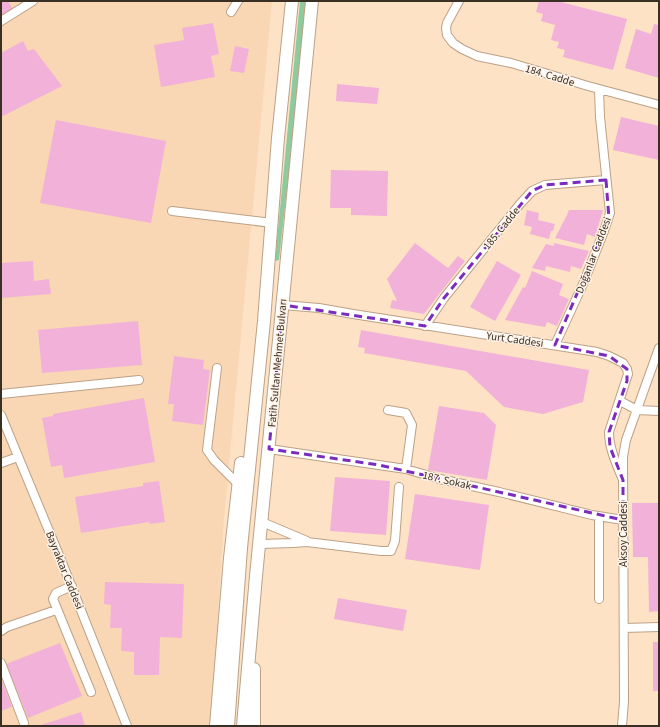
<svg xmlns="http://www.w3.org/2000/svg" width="660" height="727" font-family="'Source Sans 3',sans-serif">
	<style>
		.built { fill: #f9d7b4 }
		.forest { fill: #8eca9e }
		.building { fill: #f2b1d8 }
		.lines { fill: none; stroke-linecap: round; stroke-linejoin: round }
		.minor-casing { stroke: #bca186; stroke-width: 10 }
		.highway-casing { stroke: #bca186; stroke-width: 14 }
		.minor { stroke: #fff; stroke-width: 8 }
		.highway { stroke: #fff; stroke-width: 12 }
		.marked { fill: none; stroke: #7b2cbf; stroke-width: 3; stroke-dasharray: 8 5; stroke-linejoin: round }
		.labels { text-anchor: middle; stroke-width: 3; stroke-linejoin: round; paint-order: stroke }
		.street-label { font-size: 11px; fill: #392f23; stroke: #fef2e7 }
	</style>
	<rect width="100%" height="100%" fill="#fee2c5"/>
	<path class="built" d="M1,1h271l-48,518 -13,207h-210z"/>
	<path class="forest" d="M300,1h6l-17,170 -10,89 -4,1z"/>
	<path class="building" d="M1,1h7l5,8 -12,8z
		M539,1h18l70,18 -14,51 -50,-13 2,-7 -8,-2 2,-6 -8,-2 4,-15 -14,-4 2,-7 -7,-2z
		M213,23l6,31 -8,2 4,21 -54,10 -7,-42 30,-5 -2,-12z
		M654,24l5,1v53l-34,-10 11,-39 15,5z
		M23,41l5,10 6,-2 28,37 -61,31v-64z
		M235,46l14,3 -5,24 -14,-2z
		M337,84l42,4 -2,16 -41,-3z
		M621,117l38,9v34l-46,-10z
		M56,120l110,21 -15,82 -111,-20z
		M331,170l57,1 -1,45 -36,-1v-7h-21z
		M527,210l12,3 -1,7 17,4 -2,7h-2l-2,8 -19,-5 2,-7 -8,-2z
		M569,210h34l-8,27 -8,-3 -3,11 -29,-7 12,-23z
		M415,243l33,25 10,-12 7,5 -41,53 -34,-6 2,-8 5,1 -10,-22z
		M554,243l35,8 -8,18 -10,-3 -1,6 -24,-6 -1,5 -13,-3 14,-24 8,2z
		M33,261l1,20 15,-2 2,15 -50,4v-35z
		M497,261l24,14 -26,46 -25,-14z
		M532,271l31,13 -4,11 10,4 -12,27 -10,-4 -2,5 -40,-7 18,-33 2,1z
		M138,321l4,44 -100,8 -4,-43z
		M361,330l228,40 -6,32 -40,12 -39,-7 -38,-36 -102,-18 1,-5 -7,-1z
		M174,356l30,4 -1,9 7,1 -7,55 -31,-4 2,-17h-6z
		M144,398l11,64 -91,16 -2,-13 -11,2 -9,-49 11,-2v-2z
		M439,406l45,7 12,12 -9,55 -59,-10z
		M335,477l55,4 -4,54 -56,-4z
		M159,481l6,41 -15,2 -1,-2 -68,11 -6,-36 68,-11v-3z
		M415,494l74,11 -9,65 -75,-11z
		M632,503h27v108l-10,1 -1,-55h-15z
		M105,582l79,2 -2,54 -22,-1 -1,38h-25v-23l-13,-1 1,-23h-12l1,-23 -7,-1z
		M338,598l69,12 -4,21 -69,-12z
		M653,642h6v49h-6z
		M60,643l22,53 -54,22 -22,-54z
		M1,678l11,29 -11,4z
		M81,712l4,14h-47z"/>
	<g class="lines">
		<g class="minor-casing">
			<path id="minor" d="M459,1l-12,22 -1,5 1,7 6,8 9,6 15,7 34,7 77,23 71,19
				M231,12l7,-11
				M1,21l32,-20
				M172,211l100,12
				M283,305l36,3 34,6 244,38 12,4 14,7 4,6 1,5 -19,58c0,17 8,33 14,48
				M425,326l19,-28 76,-94 12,-13 13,-6 61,-5
				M555,345l28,-61 21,-53 6,-18 -10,-96 -1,-28
				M217,368l-10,82 7,10 24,24
				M1,394l138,-14
				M620,401l17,9 22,1
				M388,410l18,3 6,12 -6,44
				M1,415l60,145 66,166
				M269,449l137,20 34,10 59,13 93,23 31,5
				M1,463l17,-6
				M599,516v83
				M262,522l45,19
				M260,544l33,-1 14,-1 74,9h10l4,-10 4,-54
				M72,586l-16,7 -3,6 38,93
				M624,628l35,-1
				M1,631l6,-4 49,-17
				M1,663l23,60
				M622,726l2,-25 -1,-244 3,-17 33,-92"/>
		</g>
		<g class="highway-casing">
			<path id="highway" d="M216,726l14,-168 11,-95
				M228,726l13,-178 23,-227 14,-183 14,-137
				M243,726l13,-150 56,-575
				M254,726v-57"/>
		</g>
		<use href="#minor" class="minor"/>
		<use href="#highway" class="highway"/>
	</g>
	<path class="marked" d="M606,180l3,39 -54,126 54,11 18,13v12l-18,51 1,15 13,33v40l-244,-55 -110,-16 14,-144 142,21 19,-28 88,-107 13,-6z"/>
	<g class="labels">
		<g class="street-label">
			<text transform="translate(550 75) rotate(17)" y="4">184. Cadde</text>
			<text transform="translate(501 228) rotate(-51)" y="4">185. Cadde</text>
			<text transform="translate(593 255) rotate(-69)" y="4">Doğanlar Caddesi</text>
			<text transform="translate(515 339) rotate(8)" y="4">Yurt Caddesi</text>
			<text transform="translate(277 363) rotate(-85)" y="4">Fatih Sultan Mehmet Bulvarı</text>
			<text transform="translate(447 480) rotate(13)" y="4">187. Sokak</text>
			<text transform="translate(623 534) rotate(-90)" y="4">Aksoy Caddesi</text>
			<text transform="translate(65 570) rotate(68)" y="4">Bayraktar Caddesi</text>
		</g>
	</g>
	<rect width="660" height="727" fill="none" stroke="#392f23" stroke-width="4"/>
</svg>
